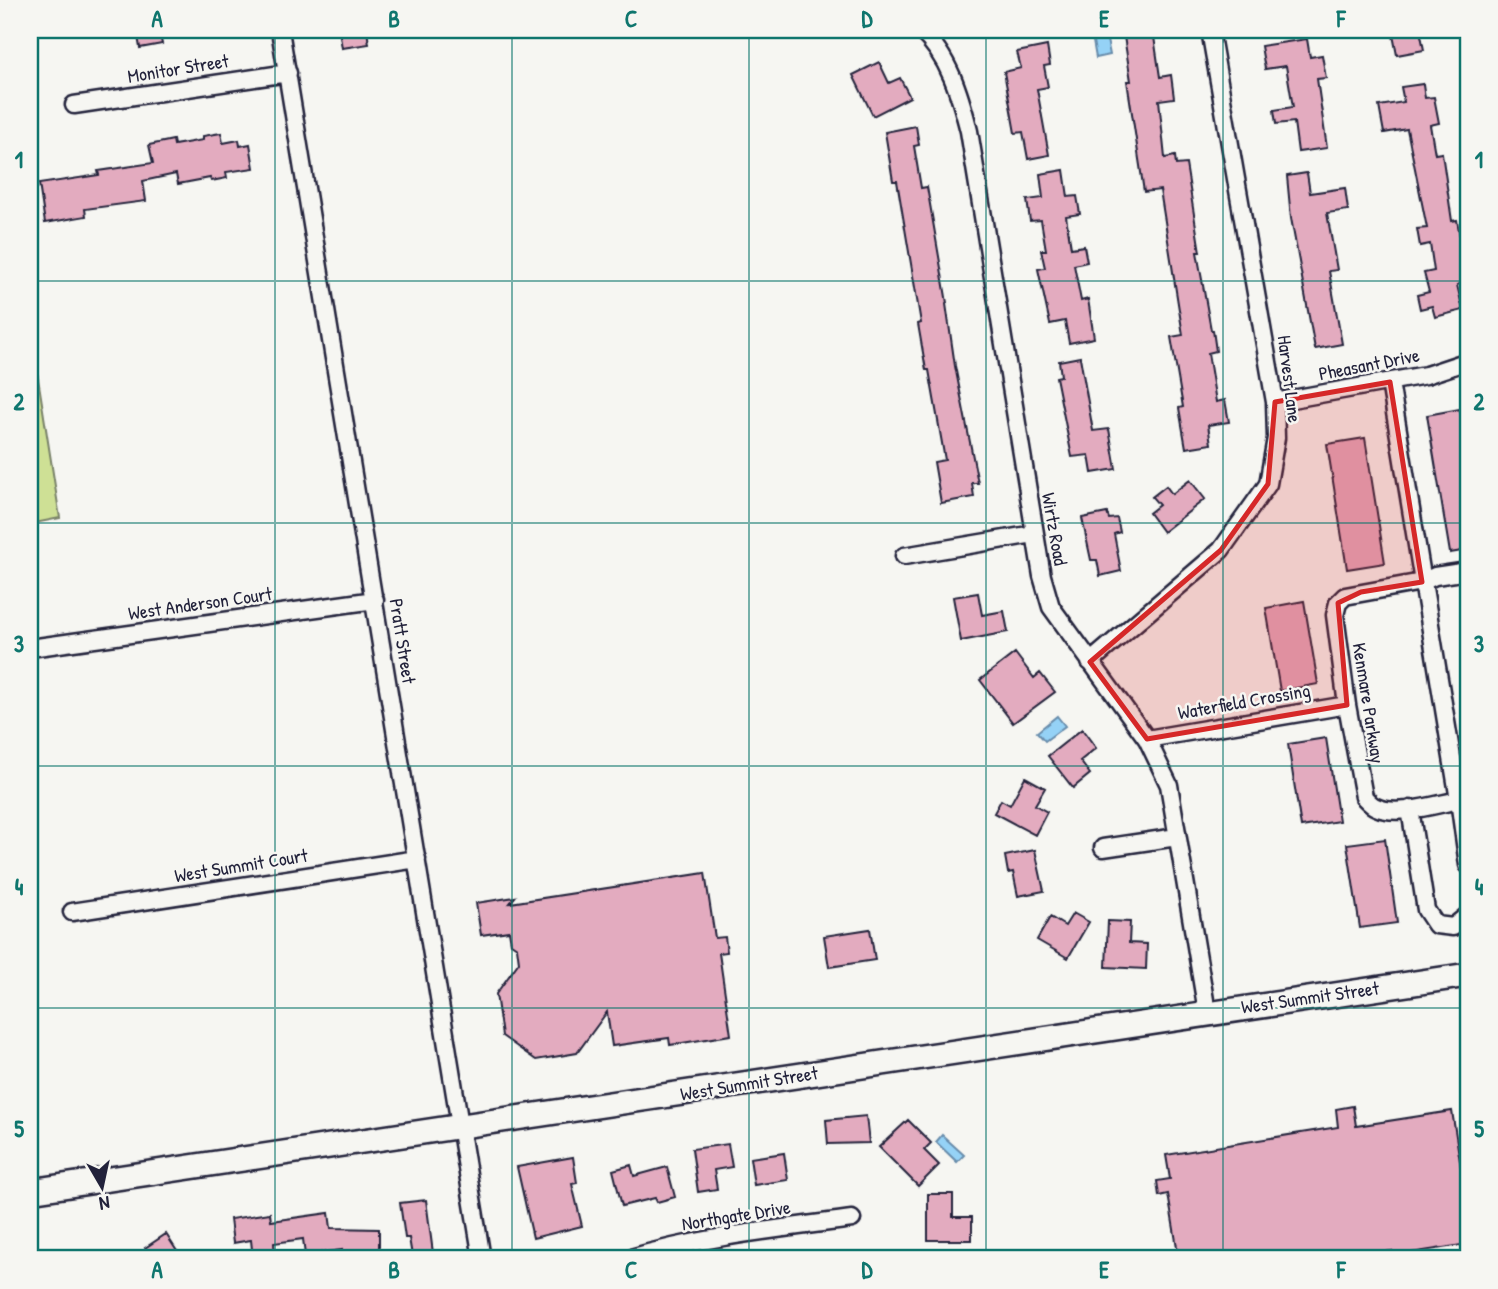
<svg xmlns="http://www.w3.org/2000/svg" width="1498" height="1289" font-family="'Patrick Hand',sans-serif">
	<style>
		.green { fill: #cee095; stroke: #788168; stroke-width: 2 }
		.water { fill: #95d2f6; stroke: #678cab; stroke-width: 2 }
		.building { fill: #e3abbf; stroke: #22223b; stroke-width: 2 }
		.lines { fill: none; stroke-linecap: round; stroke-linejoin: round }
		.street-casing { stroke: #22223b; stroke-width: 21 }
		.secondary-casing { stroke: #22223b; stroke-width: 28 }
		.street { stroke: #f6f6f2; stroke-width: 16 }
		.secondary { stroke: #f6f6f2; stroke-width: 23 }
		.marked { fill: #d62828; fill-opacity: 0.2; stroke: #d62828; stroke-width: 5; stroke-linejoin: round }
		.grid { fill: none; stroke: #0f766e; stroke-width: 2; stroke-opacity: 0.55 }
		.labels { text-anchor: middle; stroke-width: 5; stroke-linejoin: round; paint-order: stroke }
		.street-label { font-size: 19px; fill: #22223b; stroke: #f6f6f2 }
		.neatline { fill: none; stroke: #0f766e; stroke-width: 2.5 }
		.grid-label { font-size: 23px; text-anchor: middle; font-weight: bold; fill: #0f766e }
	</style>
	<rect width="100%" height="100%" fill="#f6f6f2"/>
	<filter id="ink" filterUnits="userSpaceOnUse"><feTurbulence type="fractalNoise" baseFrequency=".0143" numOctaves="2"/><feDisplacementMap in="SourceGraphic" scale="14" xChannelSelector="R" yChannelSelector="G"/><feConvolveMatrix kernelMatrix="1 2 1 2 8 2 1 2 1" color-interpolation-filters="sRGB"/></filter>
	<g filter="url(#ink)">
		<path class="green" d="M30,327l30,191 -30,6z"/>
		<path class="water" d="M1091,30h14l5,25 -14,3z
			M1057,716l8,10 -20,15 -8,-9z
			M942,1135l22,20 -7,7 -21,-20z"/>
		<path class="building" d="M137,30h22l3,14 -22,4z
			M339,30h28l2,14 -27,4z
			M1123,30h30l7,47 11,-2 3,23 -15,2 6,58 10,-2 1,9 10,-1 14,88h-3l14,78h2l3,21 -8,2 8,49 9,-2 4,22 -21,3 3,19 -25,4 -7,-40 4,-1 -12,-70 12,-2 -23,-145 -16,2 -17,-111h4z
			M1392,30h28l4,20 -27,5z
			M1307,39l3,18 12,-2 4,23 -9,1 10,69 -29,4 -4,-30 -18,2 -2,-14 19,-3 -7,-41 -21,3 -4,-23z
			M1047,46l3,19 -6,1 4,21 -11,2 12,66 -21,4 -5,-27 -8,1 -11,-61 17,-4 -4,-16z
			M879,62l10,21 11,-5 10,19 -37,19 -20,-41z
			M1423,84l2,14 9,-1 5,26 -9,2 5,29 7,-1 10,68 5,-1 8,44 3,-1v19l-11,3 6,25 -28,7 -3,-11 -12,3 -3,-14 12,-3 -5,-19 10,-2 -4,-27 -10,2 -3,-17 10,-1 -20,-99 -23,4 -5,-27 25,-4 -3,-15z
			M916,126l3,19 -5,1 7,42 6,-1 20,116 -1,1 9,62 23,117h-6l2,14 -33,6 -7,-41 11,-2 -16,-90h-3l-8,-46 3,-1 -24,-142h-4l-8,-49z
			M221,133l2,10 16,-3 1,6 10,-2 4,24 -28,4 1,6 -16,3 -1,-3 -32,6 -2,-10 -33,7 3,20 -61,8 1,7 -41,7 -6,-39 60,-9 -1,-4 55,-8 -4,-18 24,-5 1,5 29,-5v-4z
			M1064,170l4,27 9,-1 3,18 -14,2 5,32 13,-2 3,16 -13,3 7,36 7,-2 6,39 -25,5 -4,-22 -15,3 -12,-55 7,-1 -4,-18h5l-5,-30 -11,1 -3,-21 16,-2 -3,-24z
			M1307,173l3,20 35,-5 3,22 -21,3 10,57 -8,1 13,73 -27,5 -24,-131 -4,-42z
			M1080,357l13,74 16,-2 7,40 -24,4 -3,-18 -17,2 -16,-80 5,-1 -2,-15z
			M1460,409l8,46v95l-18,3 -23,-138z
			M1365,438l20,125 -38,6 -20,-125z
			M1190,480l15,19 -42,33 -14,-19 10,-8 -7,-8 14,-11 6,8z
			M1107,513l2,6 8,-1 3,14 -6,2 7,37 -21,5 -3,-16h-6l-9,-42z
			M978,593l4,22 22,-4 4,21 -47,9 -8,-44z
			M1304,601l14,83 -38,7 -14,-83z
			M1015,653l19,25 6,-5 15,19 -42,31 -33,-43z
			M1082,729l14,19 -16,13 10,13 -17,14 -25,-32z
			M1326,738l13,83 -38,6 -13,-83z
			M1025,777l20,11 -10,17 12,7 -12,23 -41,-22 7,-13 9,5z
			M1385,839l12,84 -37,5 -13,-84z
			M1035,850l9,41 -26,5 -5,-24 -5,1 -3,-17z
			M705,873l10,65 10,-1 2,15 -8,1 12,82 -61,10 -1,-7 -57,8 -5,-34 -30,41 -41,7 -34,-24 -6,-42 23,-32 -2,-15 -6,-4 -2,-12 -28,4 -5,-32 39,-6 -5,6z
			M1073,913l16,9 -21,36 -31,-18 13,-23 15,9z
			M1108,921l22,1 -1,21 18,1 -1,25 -40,-2z
			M870,929l5,31 -46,7 -5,-31z
			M1353,1106l3,20 96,-15 16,101v32l-76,12v-5l-28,4 1,4h-186l-11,-65 -9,2 -2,-15 13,-2 -4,-24 172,-28 -2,-18z
			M866,1116l3,27 -41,1 -2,-24z
			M908,1120l23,23 -7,7 15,15 -21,21 -39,-39z
			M728,1144l4,23 -18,3 3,19 -19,3 -6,-43z
			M784,1153l4,27 -34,5 -4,-27z
			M573,1157l4,26 -5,1 10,42 -49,12 -16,-71z
			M631,1165l3,11 33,-9 8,30 -18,5 -2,-4 -33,8 -9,-36z
			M928,1194h25v23h19v23h-44z
			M426,1200l7,53 -21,3 -3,-18h-4l-5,-35z
			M270,1213l1,8 58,-8 2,15 48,1v27l-37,-1v-5l-37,5 -2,-16 -29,4 1,13 -22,3 -2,-19 -18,3 -3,-24z
			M166,1234l16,25h-30l-7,-11z"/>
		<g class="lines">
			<g class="street-casing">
				<path id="street" d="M280,30l202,1229
					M920,30c29,26 40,65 49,101l73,445 9,31 96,132 22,46 38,227
					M74,105l214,-32
					M1390,382l69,418c-22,4 -62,17 -83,7 -5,-2 -8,-6 -12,-10l-17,-92 -12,-90 3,-12 7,-7 77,-14 13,-6 33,-5
					M1275,402l151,-27 42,-14
					M904,556l130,-22
					M30,648l345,-48
					M1090,662l131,-112 47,-66 8,-46 -1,-36 -65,-372
					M1147,739l200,-34
					M1459,800l9,65
					M1410,809l16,101 10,15 17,2 15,-12
					M1103,848l74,-11
					M72,912l345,-53
					M627,1259c73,-22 150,-30 225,-40"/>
			</g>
			<g class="secondary-casing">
				<path id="secondary" d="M30,1191l1438,-216"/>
			</g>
			<use href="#street" class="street"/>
			<use href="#secondary" class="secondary"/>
		</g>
	</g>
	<path class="marked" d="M1390,382l32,200 -61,10 -23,11 9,102 -200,34 -57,-77 131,-112 47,-66 7,-82z"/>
	<path class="grid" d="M275,30v1229M512,30v1229M749,30v1229M986,30v1229M1223,30v1229M30,281h1438M30,523h1438M30,766h1438M30,1008h1438"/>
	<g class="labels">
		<g class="street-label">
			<text transform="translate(178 68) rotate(-9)" y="7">Monitor Street</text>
			<text transform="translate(1369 364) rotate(-11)" y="7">Pheasant Drive</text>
			<text transform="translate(1290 379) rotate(83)" y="7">Harvest Lane</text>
			<text transform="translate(1055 529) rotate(80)" y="7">Wirtz Road</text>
			<text transform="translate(200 603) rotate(-8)" y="7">West Anderson Court</text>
			<text transform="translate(403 641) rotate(81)" y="7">Pratt Street</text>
			<text transform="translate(1244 701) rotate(-10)" y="7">Waterfield Crossing</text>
			<text transform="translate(1369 703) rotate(81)" y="7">Kenmare Parkway</text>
			<text transform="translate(241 865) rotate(-9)" y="7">West Summit Court</text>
			<text transform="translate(1310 997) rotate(-8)" y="7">West Summit Street</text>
			<text transform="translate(749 1083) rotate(-9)" y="7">West Summit Street</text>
			<text transform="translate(736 1215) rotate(-9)" y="7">Northgate Drive</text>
		</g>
	</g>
	<rect width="1498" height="1289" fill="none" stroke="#f6f6f2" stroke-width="77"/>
	<g transform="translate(102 1187) rotate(171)" stroke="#f6f6f2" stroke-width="5" paint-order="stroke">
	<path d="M0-5L12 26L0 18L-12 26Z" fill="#22223b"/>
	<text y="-10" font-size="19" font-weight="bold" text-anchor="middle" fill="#22223b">N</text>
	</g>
	<rect x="38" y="38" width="1422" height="1212" class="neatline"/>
	<g class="grid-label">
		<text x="157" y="27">A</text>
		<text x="394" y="27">B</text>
		<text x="631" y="27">C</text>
		<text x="867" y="27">D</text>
		<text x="1104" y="27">E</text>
		<text x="1341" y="27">F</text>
		<text x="19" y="168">1</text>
		<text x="1479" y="168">1</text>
		<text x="19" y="410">2</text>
		<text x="1479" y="410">2</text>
		<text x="19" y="652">3</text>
		<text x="1479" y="652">3</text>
		<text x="19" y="895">4</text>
		<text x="1479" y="895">4</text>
		<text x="19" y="1137">5</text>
		<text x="1479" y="1137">5</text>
		<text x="157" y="1278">A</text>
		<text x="394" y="1278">B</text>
		<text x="631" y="1278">C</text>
		<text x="867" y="1278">D</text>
		<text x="1104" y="1278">E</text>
		<text x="1341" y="1278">F</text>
	</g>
</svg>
